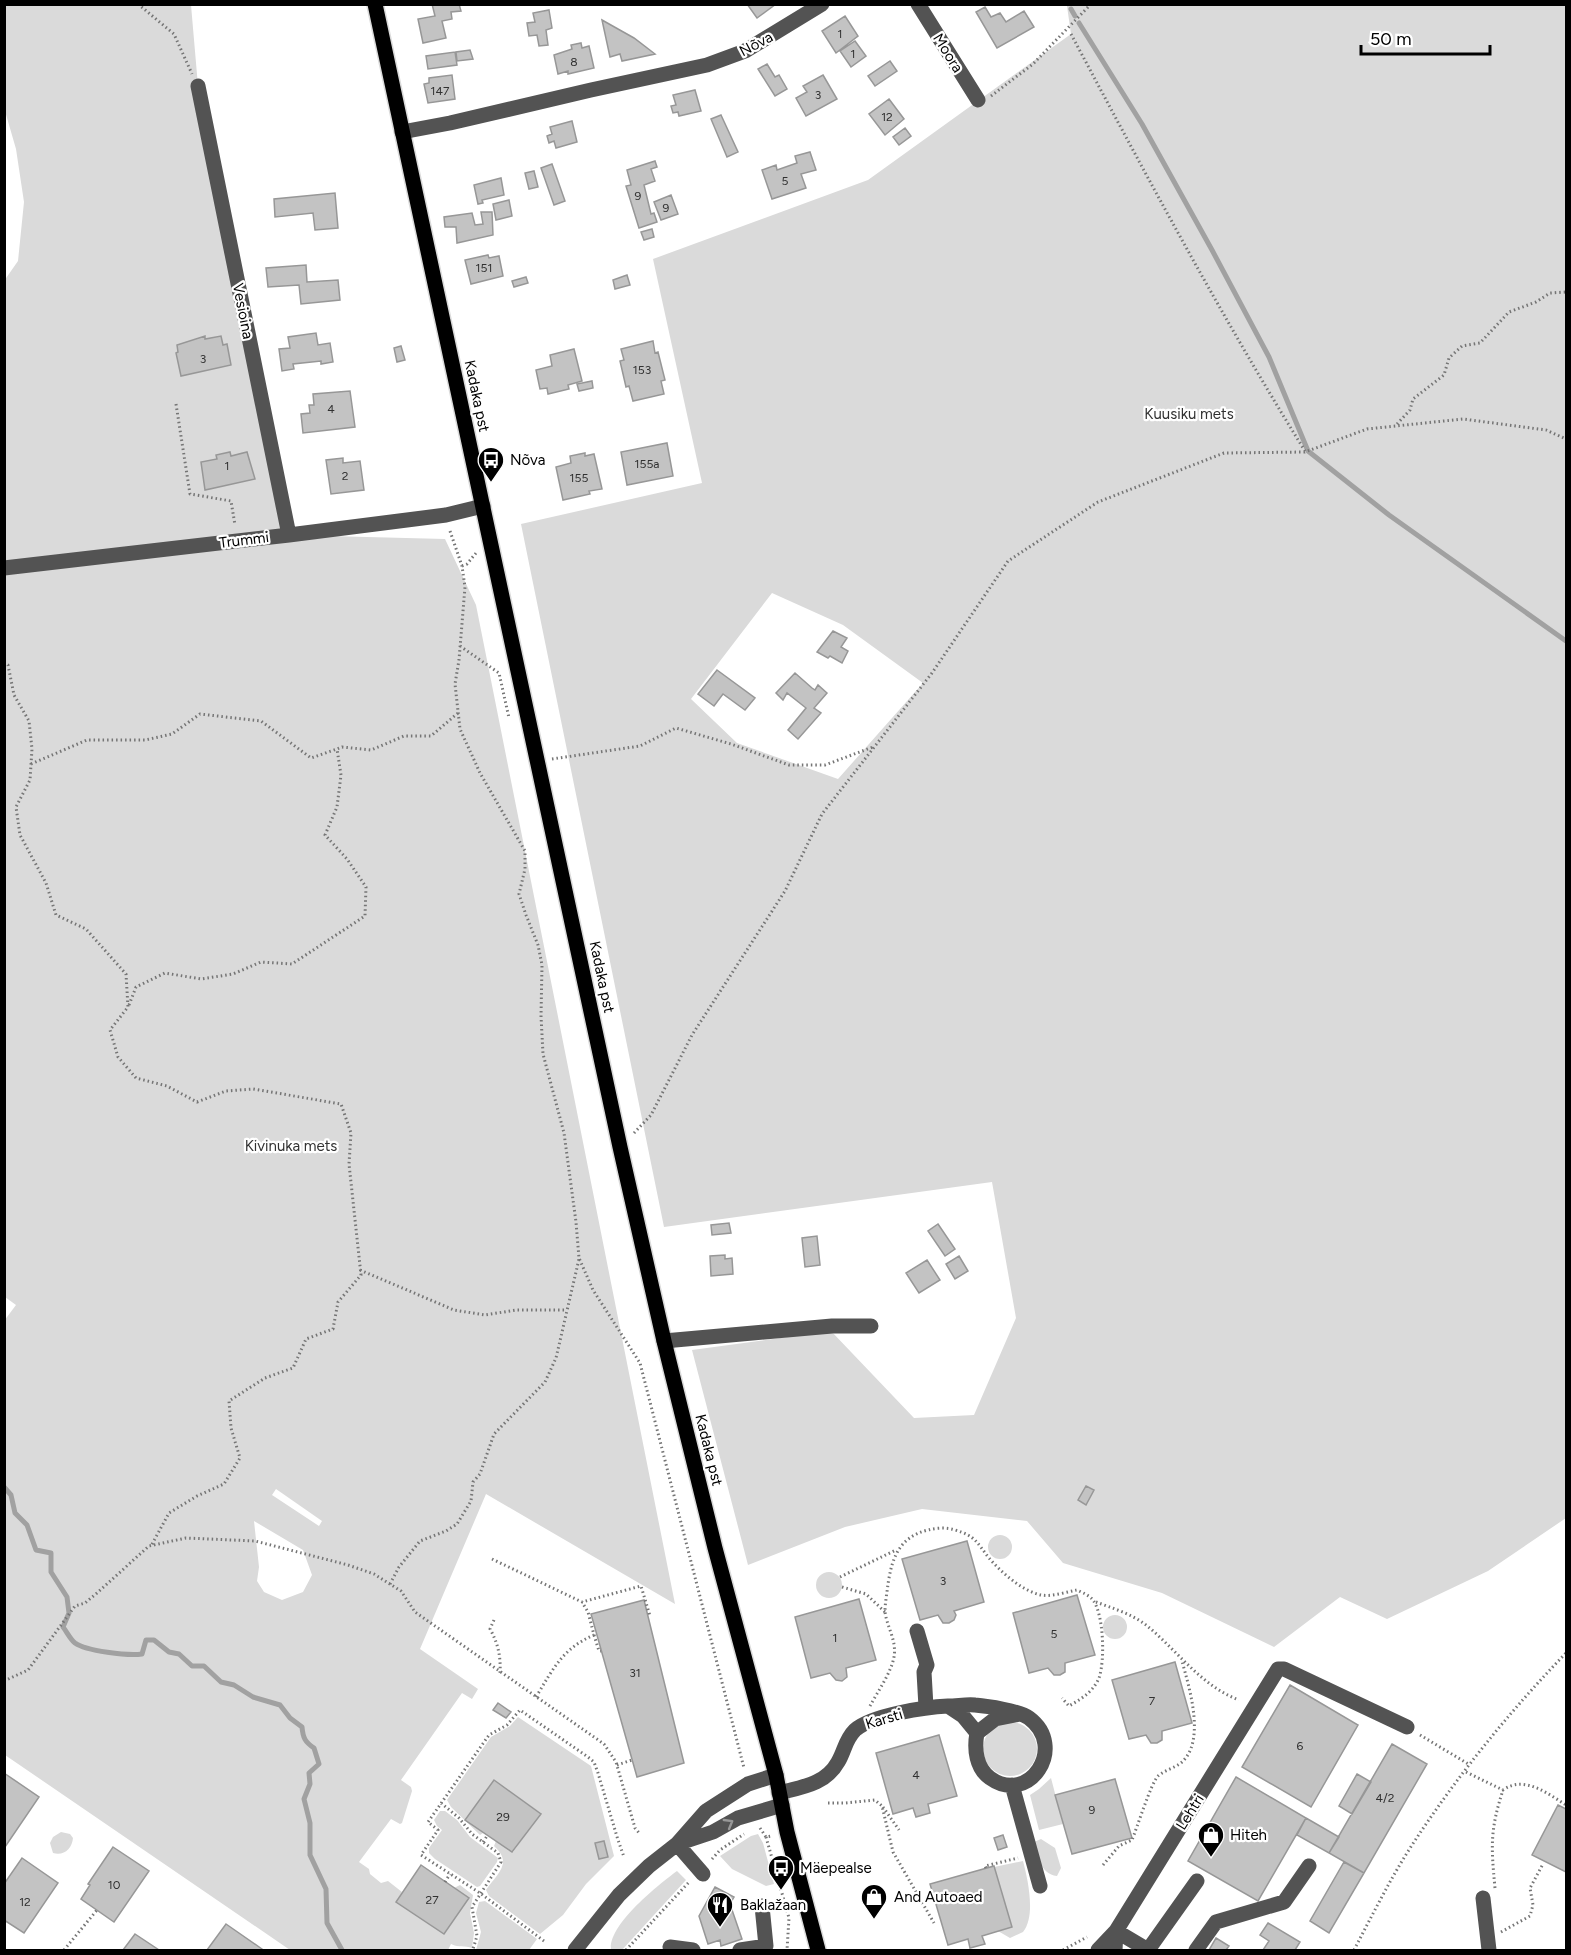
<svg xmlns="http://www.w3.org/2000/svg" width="1571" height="1955" font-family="Figtree,sans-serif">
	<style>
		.green { fill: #dadada; fill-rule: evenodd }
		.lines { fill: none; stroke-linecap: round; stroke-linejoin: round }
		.stream { stroke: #a1a1a1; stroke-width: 5 }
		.building { fill: #c3c3c3; stroke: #979797; stroke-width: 1.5 }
		.major-casing { stroke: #dbdbdb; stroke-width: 18 }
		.path { stroke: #757575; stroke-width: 3; stroke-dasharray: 1.5 3; stroke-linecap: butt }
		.minor { stroke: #535353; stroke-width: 15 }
		.major { stroke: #000; stroke-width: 15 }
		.oneway { stroke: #989898 }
		.labels { text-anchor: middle; stroke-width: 4.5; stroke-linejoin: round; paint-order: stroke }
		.number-label { font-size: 12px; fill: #313131 }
		.street-label { font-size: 15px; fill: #000; stroke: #fff }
		.park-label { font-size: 15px; fill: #313131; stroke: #fff }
		.poi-label { font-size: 15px; fill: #000; stroke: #fff; text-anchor: start }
	</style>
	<rect width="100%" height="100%" fill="#fff"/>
	<path class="green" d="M5,5h186l7,81 91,449 156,4 31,66 199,999 -189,-110 -66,155 58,40 -6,10 -10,-6 -61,87 10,7 1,4 -10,32 -2,1 -9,-5 -32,43 10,7 1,5 11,9 7,-2 14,11 -6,10 48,32 25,-36 -15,-10 6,-3 13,10 -3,18 4,20 -2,15c-7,-3 -13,0 -21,-4l-3,6h-158l-285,-195 -1,-434 12,-16 -11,-8 -1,-1016 14,-20 6,-59 -8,-53 -11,-38zM276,1489l46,32 -3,5 -47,-31zM254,1521l49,29 9,25 -9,17 -21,8 -18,-8 -7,-11 2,-14z
		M1069,5h497v1513l-78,53 -101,48 -47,-22 -66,50 -112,-54 -99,-30 -36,-42 -105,-12 -77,18 -97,38 -56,-215 139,-19 83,87 60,-3 42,-97 -24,-136 -328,45 -143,-703 181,-41 -49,-224 215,-79 203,-146 -4,-28zM772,593l71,32 80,58 -85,96 -101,-36 -46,-44z
		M988 1547a12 12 0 1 1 24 0a12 12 0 1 1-24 0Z
		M816 1585a13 13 0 1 1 26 0a13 13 0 1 1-26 0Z
		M1103 1627a12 12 0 1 1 24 0a12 12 0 1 1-24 0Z
		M518,1717l73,49 23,90 -28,28 -23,31 -23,19 -51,-38 -3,-6c12,-17 27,-27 8,-44l2,-5 17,11 28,-39 -47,-32 -28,39 17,13 -3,2 -29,-28 -4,-7 44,-63 19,-11z
		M983 1749a27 27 0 1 1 54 0a27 27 0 1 1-54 0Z
		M1051,1778l12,46 -24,6 -9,-35 9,-6z
		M440,1811h5l12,9 13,17 28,21 -1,4 -17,24 -3,1 -42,-28 -6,-6v-5l13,-18 -5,-4 -3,-6z
		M61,1832l9,2 3,4c-1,11 -9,18 -20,15l-3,-10 3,-6z
		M758,1834l5,9 11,41 -8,2 -34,-17 -12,-13 31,-20z
		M1041,1839l14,9 6,20 -4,8c-17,-2 -19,-20 -23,-34z
		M1023,1861c5,19 13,55 0,71l-13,6 -12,-7 14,-4 -18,-60z
		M677,1871l9,9 -64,70h-11c-3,-25 47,-65 66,-79z
		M485,1901l52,38 -8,11h-53l5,-18 -5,-19 3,-11z"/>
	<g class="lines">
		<path class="stream" d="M1071,9l4,7
			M1079,23l63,101 70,126 57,107 39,94 81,64 177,126
			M4,1487l7,8 4,18 12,12 9,25 15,3v19l16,25 2,16 -6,14c4,5 7,12 12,16 11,8 53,13 67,11l4,-14h8l15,12 10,2 13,12h12l17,16 13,3 19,12 27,8 10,13 12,9c1,11 3,15 12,21l5,16 -10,9 1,11 -6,15 6,24v32l16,34 1,34 15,27"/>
	</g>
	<path class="building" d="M432,4h27l2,7 -10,1 1,7 -10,2 4,17 -23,5 -5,-24 17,-3z
		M747,4h29l-19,14z
		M985,7l6,10 9,-4 6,9 18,-11 10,16 -37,21 -21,-36z
		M549,10l3,18 -6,2 2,15 -9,1 -2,-11 -8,1 -2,-13 8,-1 -2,-9z
		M845,16l13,20 -22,17 -14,-22z
		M602,20l32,18 21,16 -33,7 -2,-7 -10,3z
		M855,41l11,15 -15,11 -11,-16z
		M581,43l1,5 7,-2 5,22 -26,6v-3l-10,3 -4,-19 18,-6 -1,-4z
		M470,50l3,9 -16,2 -1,-9z
		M455,52l2,13 -29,4 -2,-13z
		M890,61l7,10 -22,15 -7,-10z
		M767,64l8,13 4,-2 8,14 -12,7 -17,-27z
		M452,75l3,24 -27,4 -4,-19 5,-1v-5z
		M823,75l14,24 -31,17 -10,-18 11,-6 -4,-6z
		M695,90l6,21 -22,5 -1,-4 -5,1 -2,-7 5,-1 -3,-10z
		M889,99l15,20 -19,16 -16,-21z
		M721,115l17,37 -11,5 -16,-38z
		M572,121l5,21 -21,6 -2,-7 -5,2 -2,-7 5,-2 -2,-7z
		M905,128l6,8 -12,9 -6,-8z
		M810,152l6,18 -15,4 5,14 -34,11 -10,-29 14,-5 1,5 20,-7 -2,-7z
		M655,161l2,6 -6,2 4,12 -11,4 7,29 3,-1 3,9 -18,6 -13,-42 5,-1 -4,-15z
		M552,164l13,37 -11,4 -13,-37z
		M534,171l4,16 -9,2 -4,-16z
		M501,178l3,17 -22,5 1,3 -5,1 -4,-19z
		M335,193l3,35 -23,2 -2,-17 -38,4 -1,-18z
		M671,195l7,19 -17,6 -7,-18z
		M509,200l3,16 -16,4 -3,-16z
		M481,212h11l1,23 -36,8 -1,-16h-11l-1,-10 28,-4 3,12 8,-1z
		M652,229l2,8 -10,3 -3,-8z
		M488,255l1,3 10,-2 4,20 -32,8 -6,-24z
		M306,265l1,17 31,-2 2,20 -39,4 -2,-19 -31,2 -2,-19z
		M627,275l3,10 -15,4 -2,-9z
		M526,277l2,6 -14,4 -2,-6z
		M316,333l2,12 12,-2 3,19 -12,2v-3l-28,3 1,5 -12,2 -3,-22 11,-1 -2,-11z
		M205,336v3l16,-3 2,9 4,-1 4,21 -50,11 -5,-23 2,-1 -1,-7z
		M653,341l2,12 3,-1 7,28 -4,1 3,13 -31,7 -4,-15 -3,1 -6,-26 4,-1 -3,-11z
		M401,346l4,14 -8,2 -3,-14z
		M574,349l8,32 -14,4 1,4 -21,5 -1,-6 -7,1 -4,-19 16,-4 -2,-11z
		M592,381l1,7 -14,3 -2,-7z
		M350,391l5,36 -52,6 -2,-19 9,-1 -1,-8h5l-1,-11z
		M667,443l6,33 -46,9 -6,-33z
		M230,452l1,4 16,-4 8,27 -50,11 -4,-28 16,-3 -1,-4z
		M585,453v3l9,-2 8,35 -13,2 1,3 -27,6 -7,-33 15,-4 -1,-7z
		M343,458v5l17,-2 4,29 -33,4 -5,-34z
		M833,631l14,7 -6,9 7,4 -6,12 -12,-7 -2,2 -11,-6z
		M717,670l38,28 -10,12 -22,-16 -9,12 -16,-12z
		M795,673l17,15 3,2 3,-5 9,8 -13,15 7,5 -23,26 -10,-9 18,-22 -19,-15 -4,7 -7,-7z
		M729,1223l2,10 -19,2 -1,-10z
		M938,1224l17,25 -10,7 -17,-25z
		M817,1236l3,29 -15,2 -3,-29z
		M725,1255v4l7,-1 1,16 -22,2 -1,-20z
		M959,1256l9,15 -13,8 -9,-15z
		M927,1260l13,20 -21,13 -13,-20z
		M1086,1486l8,4 -8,15 -8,-5z
		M967,1541l17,61 -30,9 2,4 -2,5 -5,3h-6l-5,-8 -18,5 -18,-61z
		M1077,1595l18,60 -30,8v9l-5,3h-6l-6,-7 -19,5 -16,-60z
		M859,1599l17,61 -30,8 1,9 -5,4 -6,-1 -6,-7 -19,5 -16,-61z
		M644,1600l40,163 -47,14 -46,-163z
		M1175,1662l17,61 -30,8v9l-5,3h-6l-5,-8 -17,4 -17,-59z
		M1290,1685l68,40 -47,82 -69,-40z
		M498,1703l13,9 -5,6 -13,-8z
		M939,1735l18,61 -29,8 2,9 -14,4 -3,-9 -20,6 -17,-61z
		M1392,1744l35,20 -63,109 -35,-20z
		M4,1773l35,24 -34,50h-1z
		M1357,1774l14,8 -19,32 -13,-8z
		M1236,1777l70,41 -48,83 -70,-40z
		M1115,1779l17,59 -60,16 -17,-59z
		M494,1780l47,34 -29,38 -47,-32z
		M1558,1805l8,4v63l-34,-17z
		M1306,1818l33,19 -10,16 -32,-18z
		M1003,1835l4,12 -9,3 -4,-12z
		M604,1841l4,16 -9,2 -4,-16z
		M113,1847l36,24 -35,51 -33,-23 9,-14 -2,-1z
		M22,1858l36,25 -34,50 -20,-13v-36z
		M1344,1862l20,11 -35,60 -19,-12z
		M421,1865l48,33 -25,36 -48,-32z
		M994,1866l18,61 -30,9 3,8 -15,4 -2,-9 -20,6 -18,-61z
		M715,1887l19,10 -4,7 12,35 -21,7 -1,-6 -12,4 -9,-28z
		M1268,1923l32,19 -5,8h-32l6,-9 -9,-6z
		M226,1924l36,25 -1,1h-54z
		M135,1934l24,16h-36z
		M1216,1938l13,8 -3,4h-17z"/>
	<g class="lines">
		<g class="major-casing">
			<path id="major" d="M375,4l245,1143 44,194 51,207 61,227 11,57 31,118"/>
		</g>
		<path class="path" d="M138,4l36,30 18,40
			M1071,34c75,141 150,282 234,417
			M991,96l42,-32 58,-60
			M176,404l14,90 41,7 4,24
			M1397,424l13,-14 3,-11 31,-24 5,-17 13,-12 18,-3 29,-31 27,-10 14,-9 16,-1
			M450,531l12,35 3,21 -6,73 -4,24 5,45 20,44 45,78v18l-6,25 7,21 12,30 4,20 -1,51 2,38 21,79 12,89 3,36 14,32 47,73 104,405
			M462,566l5,-2 9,-11
			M460,646l39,27 10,45
			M4,662l4,3 6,30 15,26 3,28 -2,31 -14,27 4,28 26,48 10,32 30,14 40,45 2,33 -18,23 8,27 18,21 31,8 30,16 29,-11 27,-2 88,15 10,29 -2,31 12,111 -23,27 -5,27 -27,10 -13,29 -28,10 -36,23 2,27 9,30 -16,26 -27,12 -28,17 -18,33
			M552,759l88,-13 36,-18 55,16 58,21h36l48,-18
			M31,764l56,-24h58l27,-6 28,-20 61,7 50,37 26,-9
			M129,1005l7,-18 29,-14 36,6 32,-5 28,-12 31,2 73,-48 1,-29 -19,-28 -22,-24 12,-28 4,-32 -4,-26 5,-2 29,3 33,-14h27l27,-23
			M634,1133l17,-18 41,-80 93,-144 37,-77 110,-141 76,-112 90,-59 126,-49 81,-1 62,-23 96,-10 83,11 20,9
			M360,1270l94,40 31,5 31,-5h51
			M492,1559l90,43 59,-16 9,30
			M840,1577l56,-27
			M390,1584l9,-17 21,-26 26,-10 11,-7 14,-23 2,-19 7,-8 14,-40 51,-52 11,-24 23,-99
			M842,1587l24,7 19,18
			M1096,1602c16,6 36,12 50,23 31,25 55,61 93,75
			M494,1620l-4,9c8,14 11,28 10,44
			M594,1635l5,16h2
			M4,1681l24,-11 47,-64 10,-3 12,-10 52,-47 37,-8 69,3 93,24 26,9 27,17 14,21 189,132 12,18 19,66 5,6
			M536,1697c17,-28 27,-49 58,-62l-6,-23 -6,-10
			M870,1706c8,-15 21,-33 24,-49 3,-16 -7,-30 -9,-45 0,-9 2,-19 3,-28 4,-26 11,-47 40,-54 8,-2 19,-3 27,0 21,6 22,13 34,28 12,14 33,33 52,37 11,2 25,-3 36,-5 6,3 12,5 16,10 11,15 12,61 6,78 -6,14 -18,21 -30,28l-7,-8
			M1420,1735l50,30
			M617,1765l15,-5
			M1466,1772l37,18c21,-15 44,3 63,15
			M441,1803l18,15 13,16 26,19 3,9 -29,45 5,29 -4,13
			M828,1803h17l30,-3 7,6 11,46 41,71
			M883,1807l16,23
			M760,1828l6,9 6,-1
			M766,1837l23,81 -2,32
			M483,1842l4,-6
			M712,1859l8,-9 24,-16
			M1103,1865l16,-19 13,-6c5,-12 19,-57 26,-64 7,-6 17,-8 24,-14 24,-22 7,-75 0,-101
			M986,1868l-1,-2 33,-8
			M445,1882l5,-8
			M1495,1888c-4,-42 -5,-58 8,-98
			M4,1923l2,-2
			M1501,1932l29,-16 3,-11 -3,-17 13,-24
			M544,1941l-64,-48 -59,-38 17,-25 -10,-8 61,-87 18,-10 13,-15 68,47 6,5 4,11 20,67 6,17
			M64,1950l33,-40
			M626,1950l64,-69
			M1063,1950l24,-13
			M1354,1950c19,-36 37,-73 60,-108 44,-67 96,-131 152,-189"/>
		<path class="minor" d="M918,4l60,96
			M198,86l91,449
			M402,132l48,-9 141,-33 116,-25 38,-14 77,-47
			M4,568l285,-33 157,-20 37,-9
			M664,1341l168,-15h39
			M917,1631l10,34 -3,7 2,35
			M977,1733l-14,-17 -15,-10c9,0 19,-2 27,-1 12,1 45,6 54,13 39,29 0,88 -39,60 -14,-10 -16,-29 -13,-45l18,-14 25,-5
			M1012,1785l28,101
			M779,1793c23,-6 47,-9 59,-31 7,-12 7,-22 17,-32 17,-15 71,-23 93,-24
			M677,1844l36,-12 25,-14 44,-13
			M677,1844l26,30
			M1483,1898l6,52
			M670,1947l23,3
			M575,1950l44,-55 30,-29 28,-22 29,-33 42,-27 28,-9
			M740,1950l26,-4 -4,-40
			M1098,1950l18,-19 162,-262h6l123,58
			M1115,1950l1,-19 32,19 49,-69
			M1196,1950l20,-28 68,-20 25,-36"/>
		<use href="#major" class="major"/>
	</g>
	<defs><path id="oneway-chevron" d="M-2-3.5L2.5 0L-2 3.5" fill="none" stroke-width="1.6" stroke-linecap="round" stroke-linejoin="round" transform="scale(1.5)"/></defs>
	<use class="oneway" href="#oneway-chevron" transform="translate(729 1823) rotate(-30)"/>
	<defs>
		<g id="bus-pin" transform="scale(1.35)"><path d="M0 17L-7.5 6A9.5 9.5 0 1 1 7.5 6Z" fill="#000" stroke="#fff"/><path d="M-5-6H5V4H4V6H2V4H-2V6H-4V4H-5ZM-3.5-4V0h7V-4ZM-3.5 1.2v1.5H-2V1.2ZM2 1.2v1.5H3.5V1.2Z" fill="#fff"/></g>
		<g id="shop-pin" transform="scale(1.35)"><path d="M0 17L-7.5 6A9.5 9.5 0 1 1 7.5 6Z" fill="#000" stroke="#fff"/><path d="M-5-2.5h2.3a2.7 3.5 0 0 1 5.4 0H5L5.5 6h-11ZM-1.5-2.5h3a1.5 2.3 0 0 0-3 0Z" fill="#fff"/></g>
		<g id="restaurant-pin" transform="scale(1.35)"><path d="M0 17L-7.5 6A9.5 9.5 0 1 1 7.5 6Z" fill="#000" stroke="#fff"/><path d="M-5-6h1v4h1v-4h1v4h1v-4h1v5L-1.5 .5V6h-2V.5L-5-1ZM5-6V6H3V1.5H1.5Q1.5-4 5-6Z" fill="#fff"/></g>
	</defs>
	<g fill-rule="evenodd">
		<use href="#bus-pin" x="491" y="460"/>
		<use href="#shop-pin" x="1211" y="1835"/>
		<use href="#bus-pin" x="781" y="1868"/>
		<use href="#shop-pin" x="874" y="1897"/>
		<use href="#restaurant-pin" x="720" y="1905"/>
	</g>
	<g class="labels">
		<g class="number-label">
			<text x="840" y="38">1</text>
			<text x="853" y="58">1</text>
			<text x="574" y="66">8</text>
			<text x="440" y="95">147</text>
			<text x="818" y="99">3</text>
			<text x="887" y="121">12</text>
			<text x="785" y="185">5</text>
			<text x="638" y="200">9</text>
			<text x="666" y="212">9</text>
			<text x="484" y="272">151</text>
			<text x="203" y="363">3</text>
			<text x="642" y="374">153</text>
			<text x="331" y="413">4</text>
			<text x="647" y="468">155a</text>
			<text x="227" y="470">1</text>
			<text x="345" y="480">2</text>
			<text x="579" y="482">155</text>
			<text x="943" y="1585">3</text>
			<text x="1054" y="1638">5</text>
			<text x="835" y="1642">1</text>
			<text x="635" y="1677">31</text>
			<text x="1152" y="1705">7</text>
			<text x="1300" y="1750">6</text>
			<text x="916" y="1779">4</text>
			<text x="1385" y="1802">4/2</text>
			<text x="1092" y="1814">9</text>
			<text x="503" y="1821">29</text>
			<text x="114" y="1889">10</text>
			<text x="432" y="1904">27</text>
			<text x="25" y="1906">12</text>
		</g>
		<g class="street-label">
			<text transform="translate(756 44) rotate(-28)" y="5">Nõva</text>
			<text transform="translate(948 53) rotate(58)" y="5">Moora</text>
			<text transform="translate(243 311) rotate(79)" y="5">Vesioina</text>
			<text transform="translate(477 396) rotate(78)" y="5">Kadaka pst</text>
			<text transform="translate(244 540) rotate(-7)" y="5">Trummi</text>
			<text transform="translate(602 977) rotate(78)" y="5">Kadaka pst</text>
			<text transform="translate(709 1450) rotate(76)" y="5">Kadaka pst</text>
			<text transform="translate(884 1719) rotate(-17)" y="5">Karsti</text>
			<text transform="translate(1190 1812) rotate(-58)" y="5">Lehtri</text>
		</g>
		<g class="park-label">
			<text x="1189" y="419">Kuusiku mets</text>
			<text x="291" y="1151">Kivinuka mets</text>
		</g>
		<g class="poi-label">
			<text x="510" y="465">Nõva</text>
			<text x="1230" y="1840">Hiteh</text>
			<text x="800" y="1873">Mäepealse</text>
			<text x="894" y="1902">And Autoaed</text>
			<text x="740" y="1910">Baklažaan</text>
		</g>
	</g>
	<rect width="1571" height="1955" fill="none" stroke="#000000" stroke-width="12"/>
	<path d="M1361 45v9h129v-9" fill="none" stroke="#000000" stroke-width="3"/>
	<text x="1370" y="45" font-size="18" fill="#000000" stroke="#ffffff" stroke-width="4.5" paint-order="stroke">50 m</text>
</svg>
